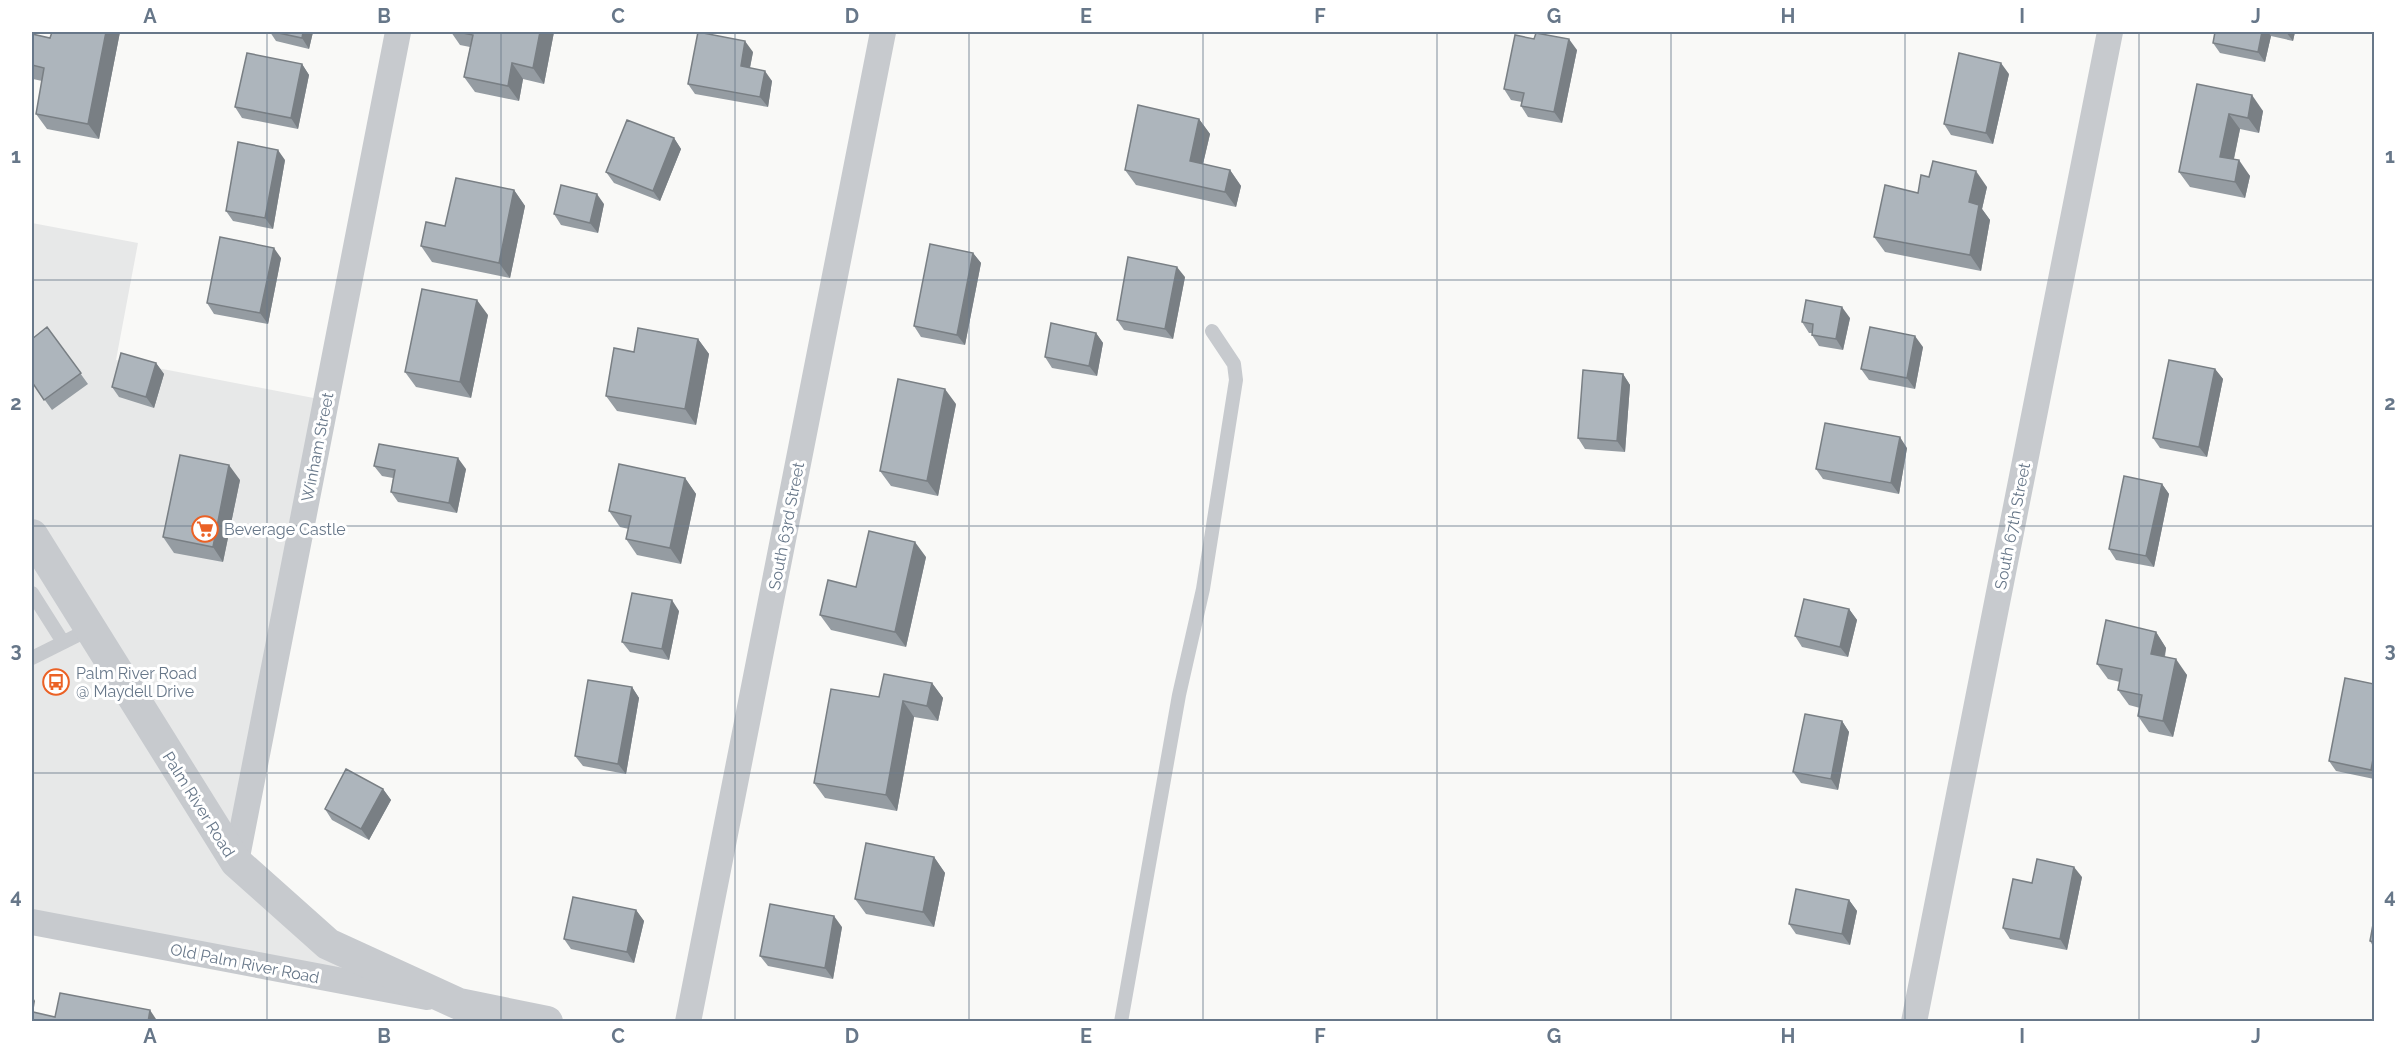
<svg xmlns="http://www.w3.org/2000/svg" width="2406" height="1053" font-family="Raleway,sans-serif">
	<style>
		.built { fill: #e7e8e8 }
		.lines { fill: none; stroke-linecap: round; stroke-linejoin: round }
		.service { stroke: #c7cace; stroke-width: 14 }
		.minor { stroke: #c7cace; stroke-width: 26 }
		.tertiary { stroke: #c7cace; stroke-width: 32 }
		.wall { fill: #959ca2 }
		.shaded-wall { fill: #797f84 }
		.building { fill: #adb5bc; stroke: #797f84; stroke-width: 1.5 }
		.grid { fill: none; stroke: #677789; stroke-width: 1.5; stroke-opacity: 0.55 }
		.labels { text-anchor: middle; stroke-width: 6; stroke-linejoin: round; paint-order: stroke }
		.street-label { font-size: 16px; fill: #677789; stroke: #fff }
		.poi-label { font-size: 16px; fill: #677789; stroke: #fff; text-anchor: start }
		.neatline { fill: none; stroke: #677789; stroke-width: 2 }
		.grid-label { font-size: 20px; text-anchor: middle; font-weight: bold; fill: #677789 }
	</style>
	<rect width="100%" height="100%" fill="#f9f9f7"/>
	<path class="built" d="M32,223l106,20 -22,117 208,40 -91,452 -201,-323z
		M32,547l187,298 154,128 -341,-50z"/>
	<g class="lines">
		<path class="service" d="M32,593l31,49
			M32,658l58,-29
			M1121,1022l58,-327 24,-106 33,-209 -2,-16 -22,-33"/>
		<path class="minor" d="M236,862l162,-830
			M32,922l395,75
			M688,1022l195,-990
			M1914,1022l196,-990"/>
		<path class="tertiary" d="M32,535l204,327 92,82 131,60 88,18"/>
	</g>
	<path class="wall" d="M52,32h68l-21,107 -52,-10 -11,-15 6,-33 -9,-2 -1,-2v-43l18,4z
		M270,32h43l-4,17 -33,-8z
		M451,32h103l-10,52 -21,-5 -4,22 -44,-9 -11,-15 6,-30 -10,-2z
		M2215,32h80l-2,9 -22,-5 -6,26 -45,-9 -7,-10z
		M1534,39l43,11 -15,73 -34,-6 -7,-11 1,-4 -11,-2 -7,-11z
		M753,52l-3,16 22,13 -4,26 -73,-13 -7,-10z
		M302,64l7,11 -11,54 -56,-11 -7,-11z
		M2009,74l-16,70 -42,-9 -7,-11z
		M2197,84l66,27 -4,22 -19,-4 -6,30 16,17 -5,22 -55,-11 -11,-15z
		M1199,119l11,15 -7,30 27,6 11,16 -5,21 -100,-22 -11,-15z
		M674,138l7,11 -21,52 -46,-18 -8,-11z
		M285,160l-12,69 -40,-8 -7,-10z
		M1929,177l58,10 -5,22 8,11 -9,51 -96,-19 -11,-15 44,-44z
		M514,190l11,16 -15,72 -78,-16 -11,-16 24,-20z
		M604,204l-6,29 -37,-8 -7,-11z
		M973,253l8,10 -16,82 -44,-8 -7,-11z
		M281,258l-13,66 -54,-10 -7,-11z
		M1185,277l-12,62 -49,-9 -7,-10z
		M488,315l-17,83 -55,-11 -11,-15z
		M1850,318l-7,32 -24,-4 -7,-11v-2h-3l-7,-11z
		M47,327l41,57 -36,26 -20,-28z
		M1096,333l7,10 -6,33 -45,-8 -7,-11z
		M698,339l11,15 -13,71 -79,-14 -11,-15 28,-44z
		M1923,347l-8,42 -46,-9 -8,-11z
		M156,363l8,11 -10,34 -35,-11 -7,-10z
		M2215,369l8,10 -16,78 -47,-9 -7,-10z
		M1623,374l7,11 -5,67 -40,-3 -7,-11z
		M956,404l-18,92 -47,-10 -11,-15z
		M1907,448l-8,46 -76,-15 -7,-10z
		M374,466l92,3 -9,44 -59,-11 -7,-10 2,-14 -11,-2z
		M685,478l11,16 -15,70 -44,-9 -11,-16 3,-10 -9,-2 -11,-16z
		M240,480l-17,82 -49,-9 -11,-16z
		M2162,484l7,10 -15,73 -38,-7 -7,-11z
		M926,557l-20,90 -75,-17 -11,-15 36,-28z
		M1849,609l8,11 -9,37 -46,-10 -7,-11z
		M679,611l-10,49 -39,-8 -8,-10z
		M2156,632l10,16 -1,9 22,18 -14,62 -24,-5 -11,-16 2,-8 -11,-3 -11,-15 2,-8 -12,-3 -11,-15z
		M932,683l11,15 -5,23 -24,-4 -17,94 -72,-13 -11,-15 65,-86z
		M2374,684v95l-38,-8 -7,-10z
		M632,687l7,11 -13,76 -43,-8 -8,-10z
		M1842,721l7,11 -11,58 -37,-7 -8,-11z
		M383,789l8,11 -22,40 -37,-20 -7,-11z
		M934,857l11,16 -11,54 -68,-13 -11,-15z
		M2082,877l-15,73 -57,-11 -7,-11 29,-45z
		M1849,900l8,11 -7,34 -54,-11 -7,-10z
		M636,910l8,11 -10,42 -63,-14 -7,-10z
		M2374,919v29l-4,-7z
		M842,927l-9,52 -65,-13 -8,-10z"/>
	<path class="shaded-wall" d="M106,32h14l-21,107 -11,-15z
		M303,32h10l-4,17 -7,-11z
		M540,32h14l-10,52 -11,-16z
		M2262,32h6l3,4 -6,26 -7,-10z
		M2286,32h9l-2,9z
		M1569,39l8,11 -15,73 -8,-11z
		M745,41l8,11 -5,25 -7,-11z
		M512,63l11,16 -4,22 -11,-15z
		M2001,63l8,11 -16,70 -7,-11z
		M302,64l7,11 -11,54 -7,-11z
		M765,71l7,10 -4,26 -8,-10z
		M2252,95l11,16 -4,22 -11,-15z
		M2229,114l11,15 -9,43 -11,-15z
		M1199,119l11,15 -10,42 -10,-15z
		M674,138l7,11 -21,52 -7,-10z
		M278,150l7,10 -12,69 -8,-11z
		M2239,160l11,16 -5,22 -10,-16z
		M1230,170l11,16 -5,21 -11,-15z
		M1976,171l11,16 -5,22 8,11 -9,51 -11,-16 -1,-53z
		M514,190l11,16 -15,72 -11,-15z
		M597,194l7,10 -6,29 -8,-10z
		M274,248l7,10 -13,66 -8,-11z
		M973,253l8,10 -16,82 -8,-10z
		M1177,267l8,10 -12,62 -8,-10z
		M477,300l11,15 -17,83 -11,-16z
		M1842,307l8,11 -7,32 -7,-11z
		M1096,333l7,10 -6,33 -8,-10z
		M1915,336l8,11 -8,42 -8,-11z
		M698,339l11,15 -13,71 -11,-16z
		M156,363l8,11 -10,34 -8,-11z
		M2215,369l8,10 -16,78 -8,-10z
		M1623,374l7,11 -5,67 -8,-11z
		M945,389l11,15 -18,92 -11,-15z
		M1900,437l7,11 -8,46 -8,-11z
		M458,458l8,11 -9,44 -8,-10z
		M229,465l11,15 -17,82 -10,-15z
		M685,478l11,16 -15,70 -11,-16z
		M2162,484l7,10 -15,73 -8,-11z
		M915,542l11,15 -20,90 -11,-15z
		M672,600l7,11 -10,49 -7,-11z
		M1849,609l8,11 -9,37 -8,-10z
		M2156,632l10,16 -4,21 -11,-15z
		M2176,659l11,16 -14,62 -10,-16z
		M932,683l11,15 -5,23 -11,-15z
		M632,687l7,11 -13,76 -8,-10z
		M903,701l11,16 -17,94 -11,-16z
		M1842,721l7,11 -11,58 -7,-11z
		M2374,754v20l-3,-4z
		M383,789l8,11 -22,40 -8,-11z
		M934,857l11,16 -11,54 -11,-15z
		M2074,867l8,10 -15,73 -7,-11z
		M1849,900l8,11 -7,34 -8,-11z
		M636,910l8,11 -10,42 -7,-11z
		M834,916l8,11 -9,52 -8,-11z
		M32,995l3,6 -3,19z
		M150,1010l8,12h-10z"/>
	<path class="building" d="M52,32h54l-18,92 -52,-10 8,-46 -12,-3v-31l18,4z
		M274,32h29l-1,6z
		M458,32h82l-7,36 -21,-5 -4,23 -44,-9 9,-42z
		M698,32l47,9 -4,25 24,5 -5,26 -72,-13z
		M2215,32h47l-4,20 -45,-9z
		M1536,33l33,6 -15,73 -33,-6 3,-13 -20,-4 11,-54 19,4z
		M247,53l55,11 -11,54 -56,-11z
		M1959,53l42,10 -15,70 -42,-9z
		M2197,84l55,11 -4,23 -19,-4 -9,43 19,3 -4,22 -56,-10z
		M1138,105l61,14 -9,42 40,9 -5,22 -100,-22z
		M627,120l47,18 -21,53 -47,-19z
		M238,142l40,8 -13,68 -39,-7z
		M1933,161l43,10 -7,31 10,3 -9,50 -96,-18 11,-52 33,8 3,-18 8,2z
		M456,178l58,12 -15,73 -78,-17 5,-24 19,4z
		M561,185l36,9 -7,29 -36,-9z
		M220,237l54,11 -14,65 -53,-10z
		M930,244l43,9 -16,82 -43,-9z
		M1128,257l49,10 -12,62 -48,-9z
		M422,289l55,11 -17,82 -55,-10z
		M1806,300l36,7 -6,32 -24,-4 1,-11 -11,-2z
		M1051,323l45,10 -7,33 -44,-9z
		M47,327l34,46 -37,27 -12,-18v-43z
		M1870,327l45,9 -8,42 -46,-9z
		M638,328l60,11 -13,70 -79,-13 8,-48 20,4z
		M121,353l35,10 -10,34 -34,-10z
		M2169,360l46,9 -16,78 -46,-9z
		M1583,370l40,4 -6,67 -39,-3z
		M898,379l47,10 -18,92 -47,-10z
		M1825,423l75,14 -9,46 -75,-14z
		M379,444l79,14 -9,45 -58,-11 4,-22 -21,-4z
		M180,455l49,10 -16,82 -50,-10z
		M619,464l66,14 -15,70 -44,-9 5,-23 -22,-5z
		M2124,476l38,8 -16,72 -37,-7z
		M869,531l46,11 -20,90 -75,-17 8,-35 28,7z
		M632,593l40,7 -10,49 -40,-7z
		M1804,599l45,10 -9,38 -45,-11z
		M2106,620l50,12 -5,22 25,5 -13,62 -25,-5 4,-21 -24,-5 4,-21 -25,-5z
		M884,674l48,9 -5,23 -24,-5 -17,94 -72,-12 17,-94 48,8z
		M2345,678l29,6v70l-3,16 -42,-9z
		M588,680l44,7 -14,77 -43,-8z
		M1805,714l37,7 -11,58 -38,-7z
		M346,769l37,20 -22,40 -36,-20z
		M866,843l68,14 -11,55 -68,-13z
		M2037,859l37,8 -14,72 -57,-11 10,-49 19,4z
		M1796,889l53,11 -7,34 -53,-10z
		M573,897l63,13 -9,42 -63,-13z
		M770,904l64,12 -9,52 -65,-12z
		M2374,919v23l-4,-1z
		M60,993l90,17 -2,12h-116l1,-10 22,5z"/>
	<path class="grid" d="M267,32v990M501,32v990M735,32v990M969,32v990M1203,32v990M1437,32v990M1671,32v990M1905,32v990M2139,32v990M32,280h2342M32,526h2342M32,773h2342"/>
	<defs>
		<g id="supermarket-ring" transform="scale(1.35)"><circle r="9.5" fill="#fff" stroke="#eb6125" stroke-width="1.5"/><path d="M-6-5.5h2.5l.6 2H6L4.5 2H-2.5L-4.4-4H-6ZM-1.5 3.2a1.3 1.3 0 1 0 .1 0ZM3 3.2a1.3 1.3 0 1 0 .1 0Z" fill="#eb6125"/></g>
		<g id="bus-ring" transform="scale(1.35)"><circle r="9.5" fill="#fff" stroke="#eb6125" stroke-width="1.5"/><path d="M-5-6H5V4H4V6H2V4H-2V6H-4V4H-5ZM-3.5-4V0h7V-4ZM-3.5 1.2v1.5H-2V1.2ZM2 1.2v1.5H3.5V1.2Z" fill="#eb6125"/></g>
	</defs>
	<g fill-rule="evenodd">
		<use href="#supermarket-ring" x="205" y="529"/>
		<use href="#bus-ring" x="56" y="682"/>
	</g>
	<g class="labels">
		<g class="street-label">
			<text transform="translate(317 447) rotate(-79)" y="6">Winham Street</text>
			<text transform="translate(786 526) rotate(-79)" y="6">South 63rd Street</text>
			<text transform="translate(2012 526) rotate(-79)" y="6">South 67th Street</text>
			<text transform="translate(199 804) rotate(58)" y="6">Palm River Road</text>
			<text transform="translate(245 963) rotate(11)" y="6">Old Palm River Road</text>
		</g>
		<g class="poi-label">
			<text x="224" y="535">Beverage Castle</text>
			<text x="76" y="679">Palm River Road<tspan x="76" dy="18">@ Maydell Drive</tspan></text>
		</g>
	</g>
	<rect width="2406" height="1053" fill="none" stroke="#ffffff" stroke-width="66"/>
	<rect x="33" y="33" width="2340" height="987" class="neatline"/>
	<g class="grid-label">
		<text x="150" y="23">A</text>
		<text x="384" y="23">B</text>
		<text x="618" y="23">C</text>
		<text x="852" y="23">D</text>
		<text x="1086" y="23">E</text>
		<text x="1320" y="23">F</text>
		<text x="1554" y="23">G</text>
		<text x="1788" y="23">H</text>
		<text x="2022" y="23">I</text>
		<text x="2256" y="23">J</text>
		<text x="16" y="163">1</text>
		<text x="2390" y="163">1</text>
		<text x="16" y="410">2</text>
		<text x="2390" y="410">2</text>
		<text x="16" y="657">3</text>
		<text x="2390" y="657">3</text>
		<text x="16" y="903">4</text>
		<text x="2390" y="903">4</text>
		<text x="150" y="1043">A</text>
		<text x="384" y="1043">B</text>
		<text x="618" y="1043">C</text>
		<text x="852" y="1043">D</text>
		<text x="1086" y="1043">E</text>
		<text x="1320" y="1043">F</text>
		<text x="1554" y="1043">G</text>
		<text x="1788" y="1043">H</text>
		<text x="2022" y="1043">I</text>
		<text x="2256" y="1043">J</text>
	</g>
</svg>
